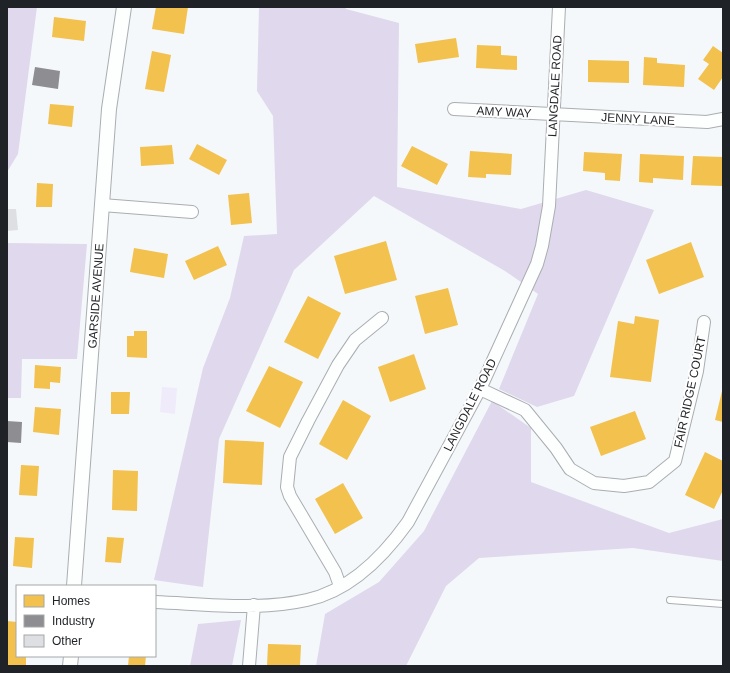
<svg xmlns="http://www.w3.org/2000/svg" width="730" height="673" font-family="Arial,sans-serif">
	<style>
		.green { fill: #f0ebfa }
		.forest { fill: #e0d8ed }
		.homes { fill: #f2c14e }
		.industry { fill: #8d8d92 }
		.building { fill: #dddfe3 }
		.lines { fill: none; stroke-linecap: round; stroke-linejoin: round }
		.service-casing { stroke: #aaaeb1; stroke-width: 8 }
		.minor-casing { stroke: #aaaeb1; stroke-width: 14 }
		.tertiary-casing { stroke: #aaaeb1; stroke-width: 16 }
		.service { stroke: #fdfefe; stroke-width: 6 }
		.minor { stroke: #fdfefe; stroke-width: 12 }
		.tertiary { stroke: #fdfefe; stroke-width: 14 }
		.labels { text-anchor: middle; stroke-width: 4; stroke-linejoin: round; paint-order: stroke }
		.street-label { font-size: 12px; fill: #1f2226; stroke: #fff }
	</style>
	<rect width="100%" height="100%" fill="#f4f8fb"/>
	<path class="green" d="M162,387l15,1 -2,26 -15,-2z"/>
	<path class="forest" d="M7,7h30l-19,147 -11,18z
		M259,7h86l1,2 53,14 -2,164 124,22 65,-19 68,20 -80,186 -37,11 -38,-18 39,-95 -33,-23 -131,-75 -80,74 -75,169 -16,148 -49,-7 49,-212 27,-70 14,-62 33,-2 -4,-118 -16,-25z
		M7,243l80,1 -10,115h-55l-1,39h-14z
		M492,401l39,27v54l138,51 54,-14v42l-90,-13 -154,10 -33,28 -40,80h-90l9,-52 54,-32 45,-51z
		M241,620l-9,46h-42l8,-42z"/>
	<path class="homes" d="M156,7h32l-4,27 -32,-5z
		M54,17l32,4 -2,20 -32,-4z
		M456,38l3,19 -41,6 -3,-19z
		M477,45l24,1v9l16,1v14l-41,-2z
		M713,46l10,7v24l-9,13 -16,-11 11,-15 -6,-4z
		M152,51l19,4 -7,37 -19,-3z
		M644,57l13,1v5l28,2 -1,22 -41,-2z
		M588,60l41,1v22l-41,-1z
		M50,104l24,2 -2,21 -24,-3z
		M197,144l30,16 -8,15 -30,-16z
		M172,145l2,19 -33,2 -1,-19z
		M412,146l36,18 -11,21 -36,-19z
		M470,151l42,3 -1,21 -25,-1v4l-18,-1z
		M584,152l38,2 -2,27 -15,-1v-7l-22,-2z
		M640,154l44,2 -1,24 -30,-2v5l-14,-1z
		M693,156l30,1v29l-32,-1z
		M37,183l16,1 -1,23h-16z
		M249,193l3,30 -21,2 -3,-30z
		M386,241l11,39 -52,14 -11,-38z
		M691,242l13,35 -45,17 -13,-34z
		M218,246l9,19 -33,15 -9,-19z
		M134,248l34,6 -4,24 -34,-6z
		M448,288l10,37 -33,9 -10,-38z
		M308,296l33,17 -23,46 -34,-17z
		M635,316l24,4 -8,62 -41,-5 8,-56 16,3z
		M134,331h13v27l-20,-1v-21h7z
		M414,354l12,35 -36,13 -12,-35z
		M35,365l26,2 -1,16 -10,-1v7l-16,-1z
		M269,366l34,16 -23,46 -34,-17z
		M722,391h1v31l-8,-2z
		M111,392h19l-1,22h-18z
		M343,400l28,16 -24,44 -28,-16z
		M35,407l26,2 -2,26 -26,-3z
		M635,411l11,28 -45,17 -11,-29z
		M225,440l39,2 -2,43 -39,-2z
		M705,452l18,9v29l-9,19 -29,-14z
		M21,465l18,1 -2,30 -18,-1z
		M113,470l25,1 -1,40 -25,-1z
		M343,483l20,35 -28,16 -20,-35z
		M15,537l19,1 -2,30 -19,-2z
		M107,537l17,1 -3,25 -16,-1z
		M7,621l10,1v34h9v10h-19z
		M268,644l33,1 -1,21h-33z
		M129,656h17l-1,10h-17z"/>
	<path class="industry" d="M35,67l25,4 -2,18 -26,-4z
		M7,421l15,1 -1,21 -14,-1z"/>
	<path class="building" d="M7,209h9l2,21 -11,1z"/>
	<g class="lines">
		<g class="service-casing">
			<path id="service" d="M670,600l53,4"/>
		</g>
		<g class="minor-casing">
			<path id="minor" d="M454,109l253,13 16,-3
				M102,205l90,7
				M480,389l45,21 31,38 14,21 24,14 30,3 25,-4 26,-21 22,-90 7,-49
				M340,586l-5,-14 -45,-76 -3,-9 3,-30 18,-36 30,-56 17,-25 27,-22
				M155,602c49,2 103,9 152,-2 42,-9 76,-43 101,-78l72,-133 57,-125 5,-18 7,-40 10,-199
				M249,666l5,-61"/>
		</g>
		<g class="tertiary-casing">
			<path id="tertiary" d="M74,586l35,-477 15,-102
				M70,666l1,-10"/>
		</g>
		<use href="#service" class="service"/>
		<use href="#minor" class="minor"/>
		<use href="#tertiary" class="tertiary"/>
	</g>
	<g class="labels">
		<g class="street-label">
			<text transform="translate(555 86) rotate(-87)" y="4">LANGDALE ROAD</text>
			<text transform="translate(504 112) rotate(3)" y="4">AMY WAY</text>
			<text transform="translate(638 119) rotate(3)" y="4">JENNY LANE</text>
			<text transform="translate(96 296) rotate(-86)" y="4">GARSIDE AVENUE</text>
			<text transform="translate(690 392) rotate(-78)" y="4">FAIR RIDGE COURT</text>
			<text transform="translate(470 405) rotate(-63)" y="4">LANGDALE ROAD</text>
		</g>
	</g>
	<rect width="730" height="673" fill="none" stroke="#1f2226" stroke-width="16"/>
	<rect x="16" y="585" width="140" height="72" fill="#ffffff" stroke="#a5a7a8"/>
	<rect x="24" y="595" width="20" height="12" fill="#f2c14e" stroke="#a5a7a8"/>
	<text x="52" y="605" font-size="12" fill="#1f2226">Homes</text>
	<rect x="24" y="615" width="20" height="12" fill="#8d8d92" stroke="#a5a7a8"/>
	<text x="52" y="625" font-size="12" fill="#1f2226">Industry</text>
	<rect x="24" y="635" width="20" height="12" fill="#dddfe3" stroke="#a5a7a8"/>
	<text x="52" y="645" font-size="12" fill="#1f2226">Other</text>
</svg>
